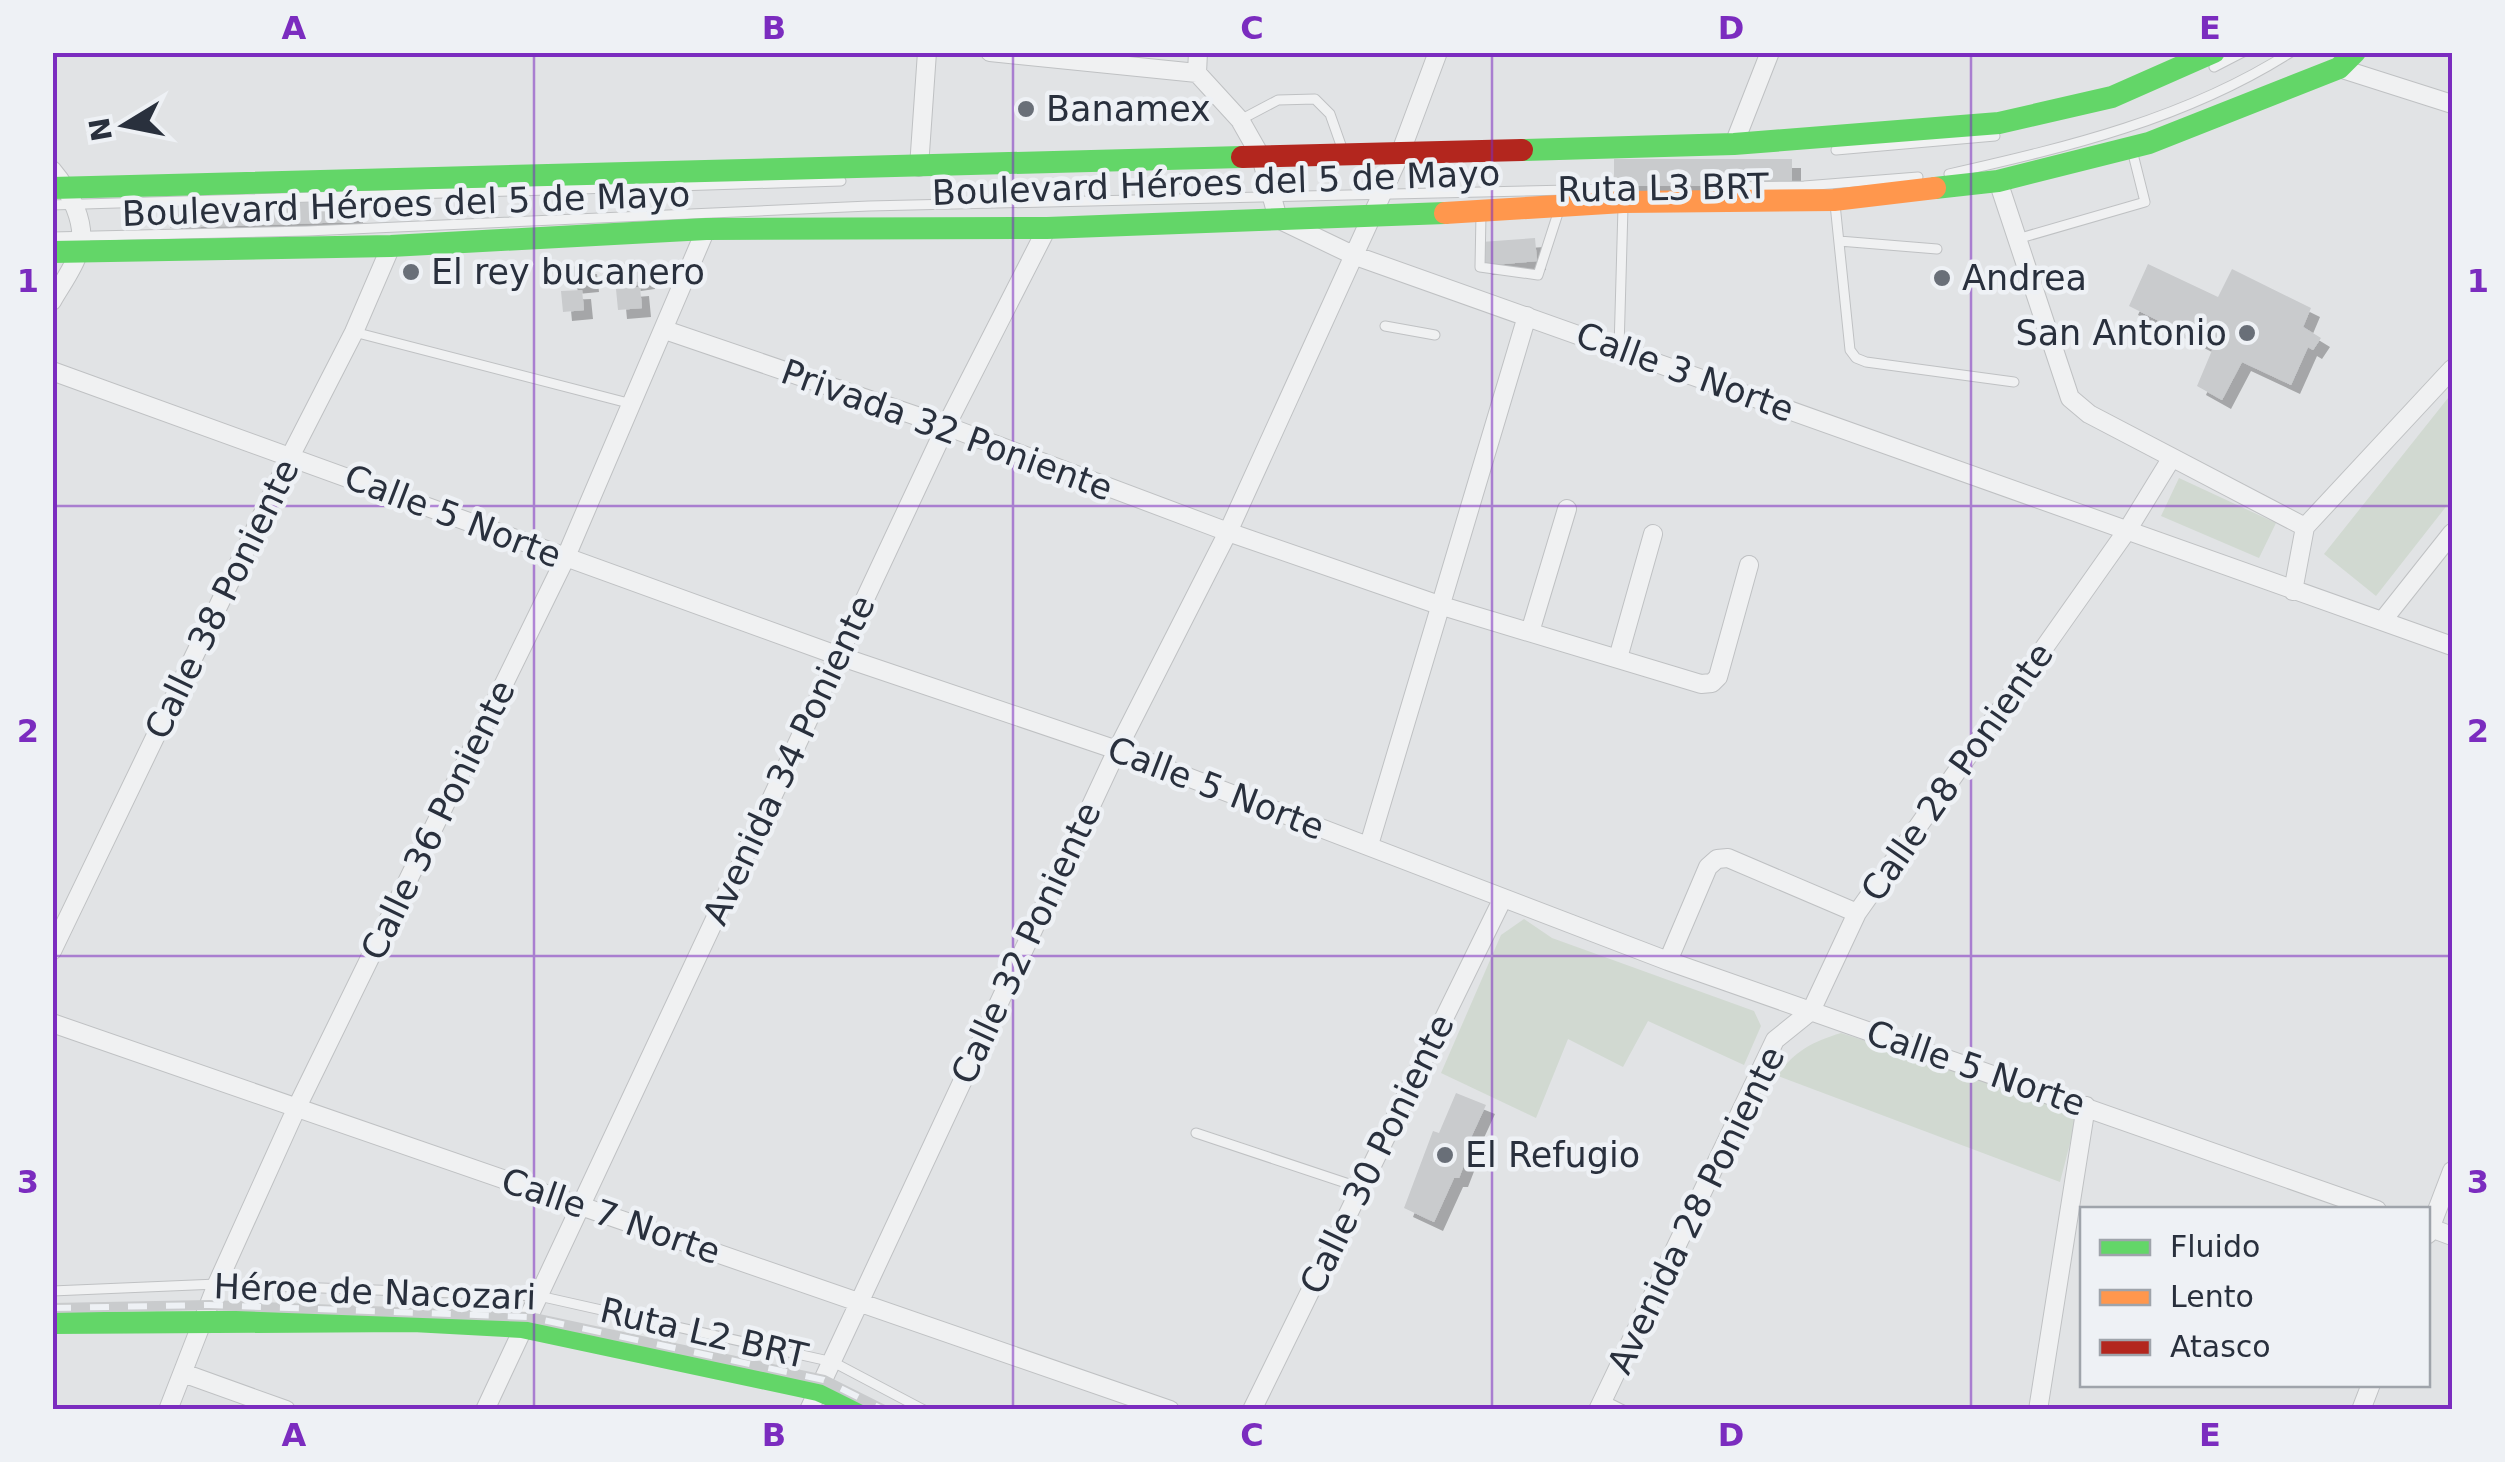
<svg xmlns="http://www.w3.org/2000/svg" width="2505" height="1462" font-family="'DejaVu Sans',sans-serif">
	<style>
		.green { fill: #d1d9d1 }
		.building { fill: #c9cbcd; filter: url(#shadow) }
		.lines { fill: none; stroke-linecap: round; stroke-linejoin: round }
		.lane-casing { stroke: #bfc1c3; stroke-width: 11 }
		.street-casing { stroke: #bfc1c3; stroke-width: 20 }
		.lane { stroke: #f0f1f2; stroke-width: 9 }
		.street { stroke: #f0f1f2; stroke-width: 18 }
		.fast { stroke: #63d668; stroke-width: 22 }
		.slow { stroke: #ff974d; stroke-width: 22 }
		.jam { stroke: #b3261e; stroke-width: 22 }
		.rail-casing { stroke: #c9cbcd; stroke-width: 10 }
		.rail { stroke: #eef1f5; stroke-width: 6; stroke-dasharray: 19; stroke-linecap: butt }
		.grid { fill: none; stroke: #7b2cbf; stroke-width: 2.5; stroke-opacity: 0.55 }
		.poi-dot { fill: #696f78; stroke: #eef1f5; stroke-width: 4 }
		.labels { text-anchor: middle; stroke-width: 9; stroke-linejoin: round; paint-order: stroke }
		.poi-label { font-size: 35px; fill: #29303d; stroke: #eef1f5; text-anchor: start }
		.street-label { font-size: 35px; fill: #29303d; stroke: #eef1f5 }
		.neatline { fill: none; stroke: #7b2cbf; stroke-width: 4 }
		.grid-label { font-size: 32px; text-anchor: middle; font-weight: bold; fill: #7b2cbf }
	</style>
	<defs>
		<filter id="shadow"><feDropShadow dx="9" dy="9" stdDeviation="0" flood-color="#0004"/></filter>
	</defs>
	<rect width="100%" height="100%" fill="#e1e3e5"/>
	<path class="green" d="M2452,393v106l-76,97 -52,-42z
		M2179,478l97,45 -17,35 -98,-42z
		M1524,919l28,19 202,73 7,15 -17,39 -96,-44 -25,46 -55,-28 -32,79 -95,-45 60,-138z
		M1841,1033l226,73 9,14 -16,62 -282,-106c14,-24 36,-35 63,-43z"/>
	<path class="building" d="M1614,159h178v27h-178z
		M354,201v21l-184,6v-22z
		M1535,238l2,23 -54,5 -2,-24z
		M644,261l2,19 -21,3 -2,-20z
		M2148,264l70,33 14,-28 79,39 -8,19 18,11 -8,12 -5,-3 -17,38 -49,-23 -20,38 -25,-14 16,-38 -84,-42z
		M588,265l2,18 -21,2 -2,-18z
		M640,287l2,21 -24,2 -2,-21z
		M582,290l2,20 -21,2 -2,-21z
		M1456,1093l30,12 -18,39 3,3 -12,31h-5l-20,44 -30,-14 29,-77 6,2z"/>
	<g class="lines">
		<g class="lane-casing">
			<path id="lane" d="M2214,67l29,-15
				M1240,120l38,-20 37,-1 15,15 12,34
				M1836,150l159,-14
				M1949,174c119,-27 237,-55 342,-122
				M1729,187l75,-1 114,-9
				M1835,204l15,146 6,8 10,4 148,20
				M52,205l789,-24
				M1481,214l-1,53 58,8 21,-65
				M52,237l255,-6 562,-25 745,-17
				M2017,239l128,-37 -13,-52
				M1839,241l98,8
				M1385,326l50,9
				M354,332l278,72
				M1619,349l4,-142
				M1196,1133l165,55
				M52,1291l165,-7 322,12 294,66 91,48
				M1603,1400l20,10"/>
		</g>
		<g class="street-casing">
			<path id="street" d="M990,52l207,21 43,47 21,37 17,62 75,36 1099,391
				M2339,68l113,36
				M1197,73l1,-21
				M1734,144l36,-92
				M919,167l8,-115
				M52,170c17,20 36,54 27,81 -5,17 -18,34 -27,50
				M1998,181l72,217 19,16 216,113
				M665,330l281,96 282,106 211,73 262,79 11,-1 6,-6 31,-112
				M52,371l787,285 278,94 551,211 709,249
				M2293,591l12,-64 147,-158
				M2383,620l69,-87
				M1530,632l37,-123
				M1618,658l35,-124
				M1369,845l158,-529
				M52,951l239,-496 63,-123 37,-86
				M1668,961l40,-94 9,-8 11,-1 129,55
				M52,1023l1118,387
				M2428,1227l24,9
				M2428,1234l24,-63
				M183,1373l103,37
				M168,1410l49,-126 80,-177 268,-548 141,-330
				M485,1410l461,-984 101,-198
				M809,1410l308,-660 111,-218 172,-378 38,-102
				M1252,1410l251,-512
				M1598,1410l177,-370 36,-29 46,-98 271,-384 43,-70
				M2038,1410l48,-304
				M2361,1410l10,-26"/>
		</g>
		<use href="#lane" class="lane"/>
		<use href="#street" class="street"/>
		<path class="fast" d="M1522,150l212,-6 265,-21 113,-26 102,-45
			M52,188l1190,-31
			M1935,188l63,-7 151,-38 190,-75 16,-16
			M52,252l339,-6 315,-17 341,-1 398,-15
			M52,1323l361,-2 109,6 296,63 46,20"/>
		<path class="slow" d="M1445,213l178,-11 211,-2 101,-12"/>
		<path class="jam" d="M1242,157l280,-7"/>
		<g class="rail-casing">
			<path id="rail" d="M52,1308l157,-3 320,12 295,63 60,30"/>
		</g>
		<use href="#rail" class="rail"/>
	</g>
	<path class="grid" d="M534,52v1358M1013,52v1358M1492,52v1358M1971,52v1358M52,506h2400M52,956h2400"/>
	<g class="poi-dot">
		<circle cx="1026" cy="109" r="10"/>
		<circle cx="411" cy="272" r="10"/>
		<circle cx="1942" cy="278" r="10"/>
		<circle cx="2247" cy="333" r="10"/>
		<circle cx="1445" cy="1155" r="10"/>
	</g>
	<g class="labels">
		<g class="poi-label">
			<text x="1046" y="121">Banamex</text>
			<text x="431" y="284">El rey bucanero</text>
			<text x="1962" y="290">Andrea</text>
			<text x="2227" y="345" text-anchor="end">San Antonio</text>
			<text x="1465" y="1167">El Refugio</text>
		</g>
		<g class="street-label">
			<text transform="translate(1216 183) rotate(-2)" y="12">Boulevard Héroes del 5 de Mayo</text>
			<text transform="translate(1663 188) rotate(-1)" y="12">Ruta L3 BRT</text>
			<text transform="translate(406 204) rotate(-2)" y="12">Boulevard Héroes del 5 de Mayo</text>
			<text transform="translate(1685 372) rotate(20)" y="12">Calle 3 Norte</text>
			<text transform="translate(947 430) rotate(20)" y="12">Privada 32 Poniente</text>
			<text transform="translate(453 516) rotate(21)" y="12">Calle 5 Norte</text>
			<text transform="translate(222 599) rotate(-64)" y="12">Calle 38 Poniente</text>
			<text transform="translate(789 760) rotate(-65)" y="12">Avenida 34 Poniente</text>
			<text transform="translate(1957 772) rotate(-55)" y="12">Calle 28 Poniente</text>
			<text transform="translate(1216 788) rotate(21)" y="12">Calle 5 Norte</text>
			<text transform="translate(438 820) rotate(-64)" y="12">Calle 36 Poniente</text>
			<text transform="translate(1026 943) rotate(-65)" y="12">Calle 32 Poniente</text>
			<text transform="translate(1976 1068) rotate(19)" y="12">Calle 5 Norte</text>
			<text transform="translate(1377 1154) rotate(-64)" y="12">Calle 30 Poniente</text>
			<text transform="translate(1696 1210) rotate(-64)" y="12">Avenida 28 Poniente</text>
			<text transform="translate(611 1216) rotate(19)" y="12">Calle 7 Norte</text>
			<text transform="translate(375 1292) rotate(2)" y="12">Héroe de Nacozari</text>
			<text transform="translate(704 1333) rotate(13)" y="12">Ruta L2 BRT</text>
		</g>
	</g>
	<rect width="2505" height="1462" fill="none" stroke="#eef1f5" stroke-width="110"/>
	<rect x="2080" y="1207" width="350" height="180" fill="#eef1f5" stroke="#9fa4ab" stroke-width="2.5"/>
	<rect x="2100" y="1240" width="50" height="15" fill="#63d668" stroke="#9fa4ab" stroke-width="2.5"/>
	<text x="2170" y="1257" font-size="30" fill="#29303d">Fluido</text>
	<rect x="2100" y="1290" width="50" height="15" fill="#ff974d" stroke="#9fa4ab" stroke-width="2.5"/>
	<text x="2170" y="1307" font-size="30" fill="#29303d">Lento</text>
	<rect x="2100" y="1340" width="50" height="15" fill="#b3261e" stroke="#9fa4ab" stroke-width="2.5"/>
	<text x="2170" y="1357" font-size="30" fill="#29303d">Atasco</text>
	<g transform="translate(125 125) rotate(260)" stroke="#eef1f5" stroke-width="8" paint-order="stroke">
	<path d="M0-8L18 38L0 25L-18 38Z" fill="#29303d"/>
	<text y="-15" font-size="28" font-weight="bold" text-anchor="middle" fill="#29303d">N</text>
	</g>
	<rect x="55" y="55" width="2395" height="1352" class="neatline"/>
	<g class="grid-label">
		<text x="294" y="39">A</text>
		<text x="774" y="39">B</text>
		<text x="1252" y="39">C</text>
		<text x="1731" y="39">D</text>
		<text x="2210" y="39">E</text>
		<text x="28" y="292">1</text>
		<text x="2478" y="292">1</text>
		<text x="28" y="742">2</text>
		<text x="2478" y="742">2</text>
		<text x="28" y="1193">3</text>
		<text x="2478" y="1193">3</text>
		<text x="294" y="1446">A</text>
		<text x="774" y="1446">B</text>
		<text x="1252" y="1446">C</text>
		<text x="1731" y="1446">D</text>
		<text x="2210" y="1446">E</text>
	</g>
</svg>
